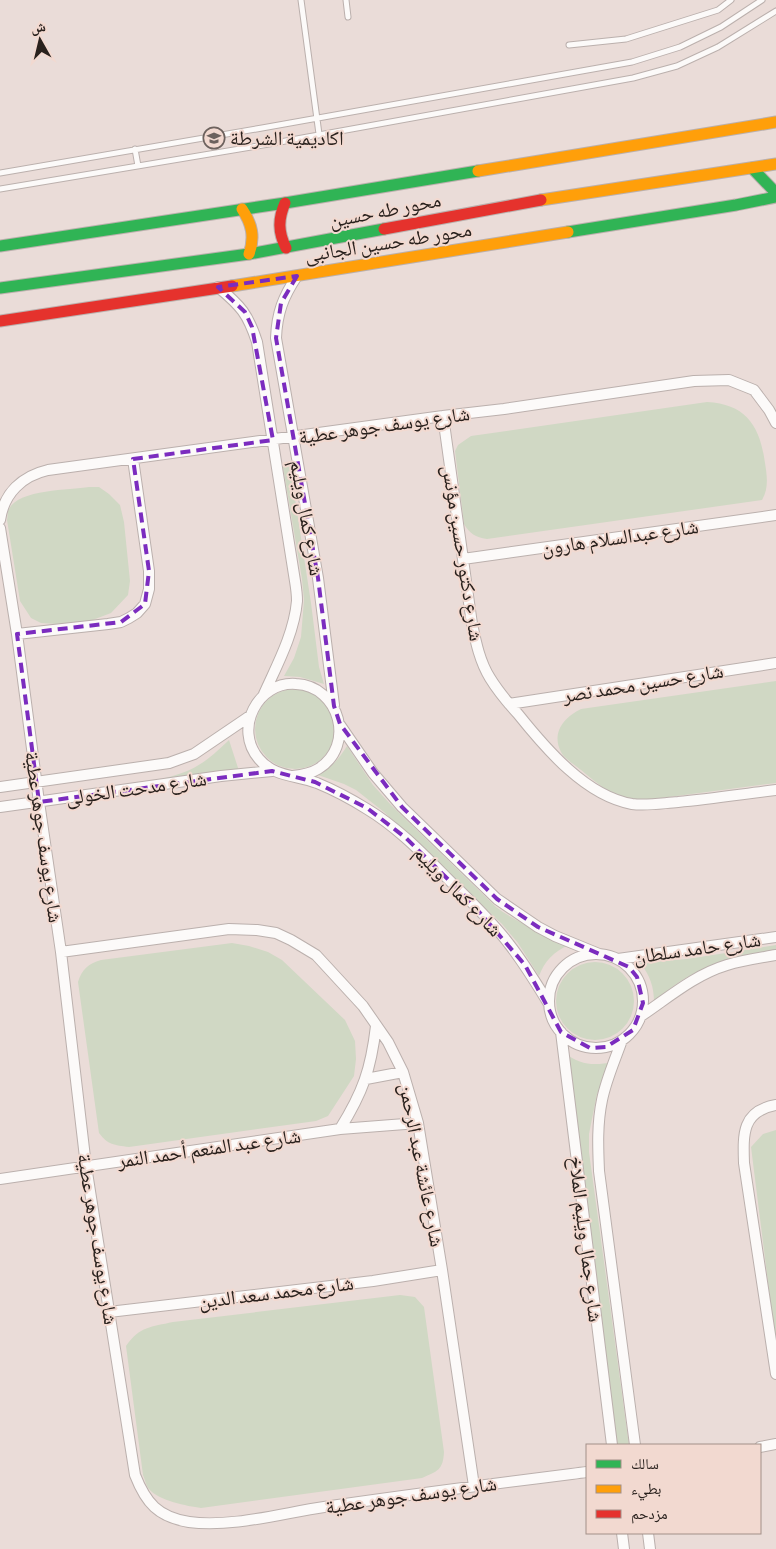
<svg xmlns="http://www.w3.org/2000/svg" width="776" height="1549" font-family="'Alegreya Sans','Noto Naskh Arabic',sans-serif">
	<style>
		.green { fill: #d0d8c4 }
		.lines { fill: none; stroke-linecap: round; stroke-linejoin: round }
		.lane-casing { stroke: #bbb0ad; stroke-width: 7 }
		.street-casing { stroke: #bbb0ad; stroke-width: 12 }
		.fast-casing { stroke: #bbb0ad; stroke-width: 13 }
		.slow-casing { stroke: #bbb0ad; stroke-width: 13 }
		.jam-casing { stroke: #bbb0ad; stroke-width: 13 }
		.lane { stroke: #fcfaf9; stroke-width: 5 }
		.street { stroke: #fcfaf9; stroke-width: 10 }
		.fast { stroke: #30b455; stroke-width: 11 }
		.slow { stroke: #ff9f0a; stroke-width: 11 }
		.jam { stroke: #e5322d; stroke-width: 11 }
		.marked { fill: none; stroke: #7b2cbf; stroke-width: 4; stroke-dasharray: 10 6; stroke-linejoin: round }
		.labels { text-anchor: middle; stroke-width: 4; stroke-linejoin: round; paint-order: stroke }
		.poi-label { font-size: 20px; fill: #29211d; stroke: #f2d9d0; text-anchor: start }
		.street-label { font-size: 20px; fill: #29211d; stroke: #f2d9d0 }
	</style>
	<rect width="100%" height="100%" fill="#eadcd8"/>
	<path class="green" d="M707,402c39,2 53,24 58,61 2,13 4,25 -3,37l-275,39c-12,-2 -17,-5 -23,-15l-9,-73 3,-6 13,-9z
		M290,466l21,137 8,64 5,17 -24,-7 -16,-1 10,-18 7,-21 3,-37 -2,-21 -19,-112z
		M89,487h10l10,7 11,11 4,17 6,59 -2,14 -17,18 -21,8 -34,3 -15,-1 -10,-5 -11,-17 -13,-81c1,-3 0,-8 2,-11 10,-20 61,-19 80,-22z
		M776,681v102l-130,17c-10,-1 -22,-1 -31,-5 -10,-5 -19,-13 -28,-20 -6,-6 -23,-16 -26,-23 -10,-19 3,-35 20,-43z
		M255 729a40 40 0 1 1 80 0a40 40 0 1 1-80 0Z
		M229,740l11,34 -75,7v-3c30,-7 42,-17 64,-38z
		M347,746l26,39 18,20 105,102c23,17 47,26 73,38 -15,6 -25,17 -30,31l-21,-33 -16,-19 -118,-112 -28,-22 -12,-6 -26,-9c13,-7 21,-16 29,-29z
		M232,943l17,3 19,6 14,8 63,60 10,21 1,18 -2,17 -26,40 -12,5 -187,26c-15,-2 -21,-2 -30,-14l-21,-151c4,-13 10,-18 23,-22z
		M776,945v7c-20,5 -42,8 -62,13 -22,7 -44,22 -60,37 0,-15 -4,-27 -14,-39l47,-4z
		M556 1001a39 39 0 1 1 78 0a39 39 0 1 1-78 0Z
		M564,1053c17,12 29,13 49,9l-16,32 -8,40v18l40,293h-12l-41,-330z
		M776,1130v216l-25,-199 12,-13z
		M400,1295l15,2 9,10 20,145c-1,18 -6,19 -22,26l-221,30c-14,-2 -42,-7 -52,-19 -3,-3 -4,-10 -6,-14l-17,-129c14,-20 25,-19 47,-24z"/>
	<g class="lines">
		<g class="lane-casing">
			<path id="lane" d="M301,0l18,134
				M346,0l2,17
				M569,45l57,-6 92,-29 13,-10
				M135,149l3,17
				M0,173l262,-45 370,-66 48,-15 41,-20 41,-27
				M0,189l269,-45 364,-66 44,-12 41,-19 58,-36"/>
		</g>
		<g class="street-casing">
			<path id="street" d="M297,276c-14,21 -20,37 -21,62l42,240 16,127
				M218,287c23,19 30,27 39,55l38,239c1,6 2,13 2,20 -3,33 -20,64 -33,93
				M443,416l29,208c4,19 8,38 18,54 8,13 18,25 28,36 28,35 68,82 114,90 15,2 31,-1 46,-2 33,-3 65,-8 98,-12
				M0,520c4,-27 22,-44 48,-50l395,-54 61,-7 190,-28 35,-1 25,10 15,20 7,13
				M0,528l17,106 22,168 22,150 25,214 49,309c11,28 23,42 54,47 41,6 94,-9 135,-15 88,-13 176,-24 263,-35
				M463,559l313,-44
				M17,634l91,-10 13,-2 8,-4 8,-5 8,-9 4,-15v-18l-16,-112
				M509,704l267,-41
				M340,725l33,48 29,34 95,92 41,28 17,9 44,18
				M293,776c9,-1 17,-2 25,-7 38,-23 22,-83 -22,-85 -38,-3 -63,45 -37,75 15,18 37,16 58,24 17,7 34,16 50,26 30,18 55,44 80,69 21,21 44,42 62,66 15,19 27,39 40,60
				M0,787l169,-24 25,-9 56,-38
				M0,807l221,-31 51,-5
				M61,952l168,-23 28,1 19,3 15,7 25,15 47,51 25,36 15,30 15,51 24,147 32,216
				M549 1001a47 47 0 1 1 94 0a47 47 0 1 1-94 0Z
				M618,959l158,-22
				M641,1016c27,-18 53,-41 86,-51 16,-5 32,-7 49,-10
				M561,1032l51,413
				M622,1040c-7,20 -16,40 -20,60 -5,24 -4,47 -3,71l36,274
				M366,1079l37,-7
				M776,1105c-34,6 -33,29 -32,58l32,211
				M340,1129c23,-37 31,-60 36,-103
				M0,1179l340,-50 78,-6
				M109,1312l264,-31 69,-11
				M760,1447l16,-3
				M622,1533l2,16
				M648,1533l2,16"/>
		</g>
		<g class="fast-casing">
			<path id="fast" d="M752,168l24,25
				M568,232l168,-27 40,-8
				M0,246l285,-43 193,-32
				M0,288l249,-34 135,-25"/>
		</g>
		<g class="slow-casing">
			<path id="slow" d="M478,171l298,-49
				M541,200l235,-36
				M242,209c10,15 13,28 7,45
				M232,286l336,-54"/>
		</g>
		<g class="jam-casing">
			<path id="jam" d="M285,203c-7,16 -7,29 1,45
				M384,229l157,-29
				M0,321l232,-35"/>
		</g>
		<use href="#lane" class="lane"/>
		<use href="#street" class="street"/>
		<use href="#fast" class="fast"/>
		<use href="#slow" class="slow"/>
		<use href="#jam" class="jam"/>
	</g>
	<path class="marked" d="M297,276l-16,27 -5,35 42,240 16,128 6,18 62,83 95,92 41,28 91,40 8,10 6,26 -10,27 -27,17 -16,1 -29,-16 -36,-67 -57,-66 -62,-61 -39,-30 -52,-26 -43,-11 -233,31 -22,-168 104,-12 24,-18 4,-33 -16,-112 140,-19 -21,-113 -7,-15 -27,-25z"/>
	<defs>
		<g id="university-ring" transform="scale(1.125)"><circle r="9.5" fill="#f2d9d0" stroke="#6d625e" stroke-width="1.5"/><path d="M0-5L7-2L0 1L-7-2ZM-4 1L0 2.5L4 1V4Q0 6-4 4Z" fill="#6d625e"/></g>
	</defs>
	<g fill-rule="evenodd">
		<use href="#university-ring" x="214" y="138"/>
	</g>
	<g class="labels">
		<g class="poi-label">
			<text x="230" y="145">اكاديمية الشرطة</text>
		</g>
		<g class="street-label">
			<text transform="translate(385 210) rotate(-11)" y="7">محور طه حسين</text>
			<text transform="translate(388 242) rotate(-9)" y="7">محور طه حسين الجانبى</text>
			<text transform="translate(384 425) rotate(-8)" y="7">شارع يوسف جوهر عطية</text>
			<text transform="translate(307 518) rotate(80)" y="7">شارع كمال ويليم</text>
			<text transform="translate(620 537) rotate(-8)" y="7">شارع عبدالسلام هارون</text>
			<text transform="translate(463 553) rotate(81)" y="7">شارع دكتور حسين مؤنس</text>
			<text transform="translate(643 683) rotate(-9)" y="7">شارع حسين محمد نصر</text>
			<text transform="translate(136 788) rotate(-8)" y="7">شارع مدحت الخولى</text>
			<text transform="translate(44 837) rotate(82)" y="7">شارع يوسف جوهر عطية</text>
			<text transform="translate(458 891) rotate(46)" y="7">شارع كمال ويليم</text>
			<text transform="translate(697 948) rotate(-8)" y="7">شارع حامد سلطان</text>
			<text transform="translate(209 1148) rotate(-8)" y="7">شارع عبد المنعم أحمد النمر</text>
			<text transform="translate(422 1165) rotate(79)" y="7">شارع عائشة عبد الرحمن</text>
			<text transform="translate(98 1239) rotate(81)" y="7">شارع يوسف جوهر عطية</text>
			<text transform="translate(586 1239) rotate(83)" y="7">شارع جمال ويليم الملاخ</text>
			<text transform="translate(276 1292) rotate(-7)" y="7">شارع محمد سعد الدين</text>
			<text transform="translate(411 1495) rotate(-8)" y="7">شارع يوسف جوهر عطية</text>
		</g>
	</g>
	<rect x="586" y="1444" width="175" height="90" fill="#f2d9d0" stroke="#a28f88"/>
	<rect x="596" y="1460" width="25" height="8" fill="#30b455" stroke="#a28f88"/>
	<text x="631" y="1469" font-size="15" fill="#29211d">سالك</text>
	<rect x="596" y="1485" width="25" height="8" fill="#ff9f0a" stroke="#a28f88"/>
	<text x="631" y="1494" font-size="15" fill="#29211d">بطيء</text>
	<rect x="596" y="1510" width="25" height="8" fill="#e5322d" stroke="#a28f88"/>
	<text x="631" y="1519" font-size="15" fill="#29211d">مزدحم</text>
	<g transform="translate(40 40) rotate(352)" stroke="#f2d9d0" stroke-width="4" paint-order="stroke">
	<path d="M0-4L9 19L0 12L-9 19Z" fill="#29211d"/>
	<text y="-8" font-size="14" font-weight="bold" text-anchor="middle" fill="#29211d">ش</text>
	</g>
</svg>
